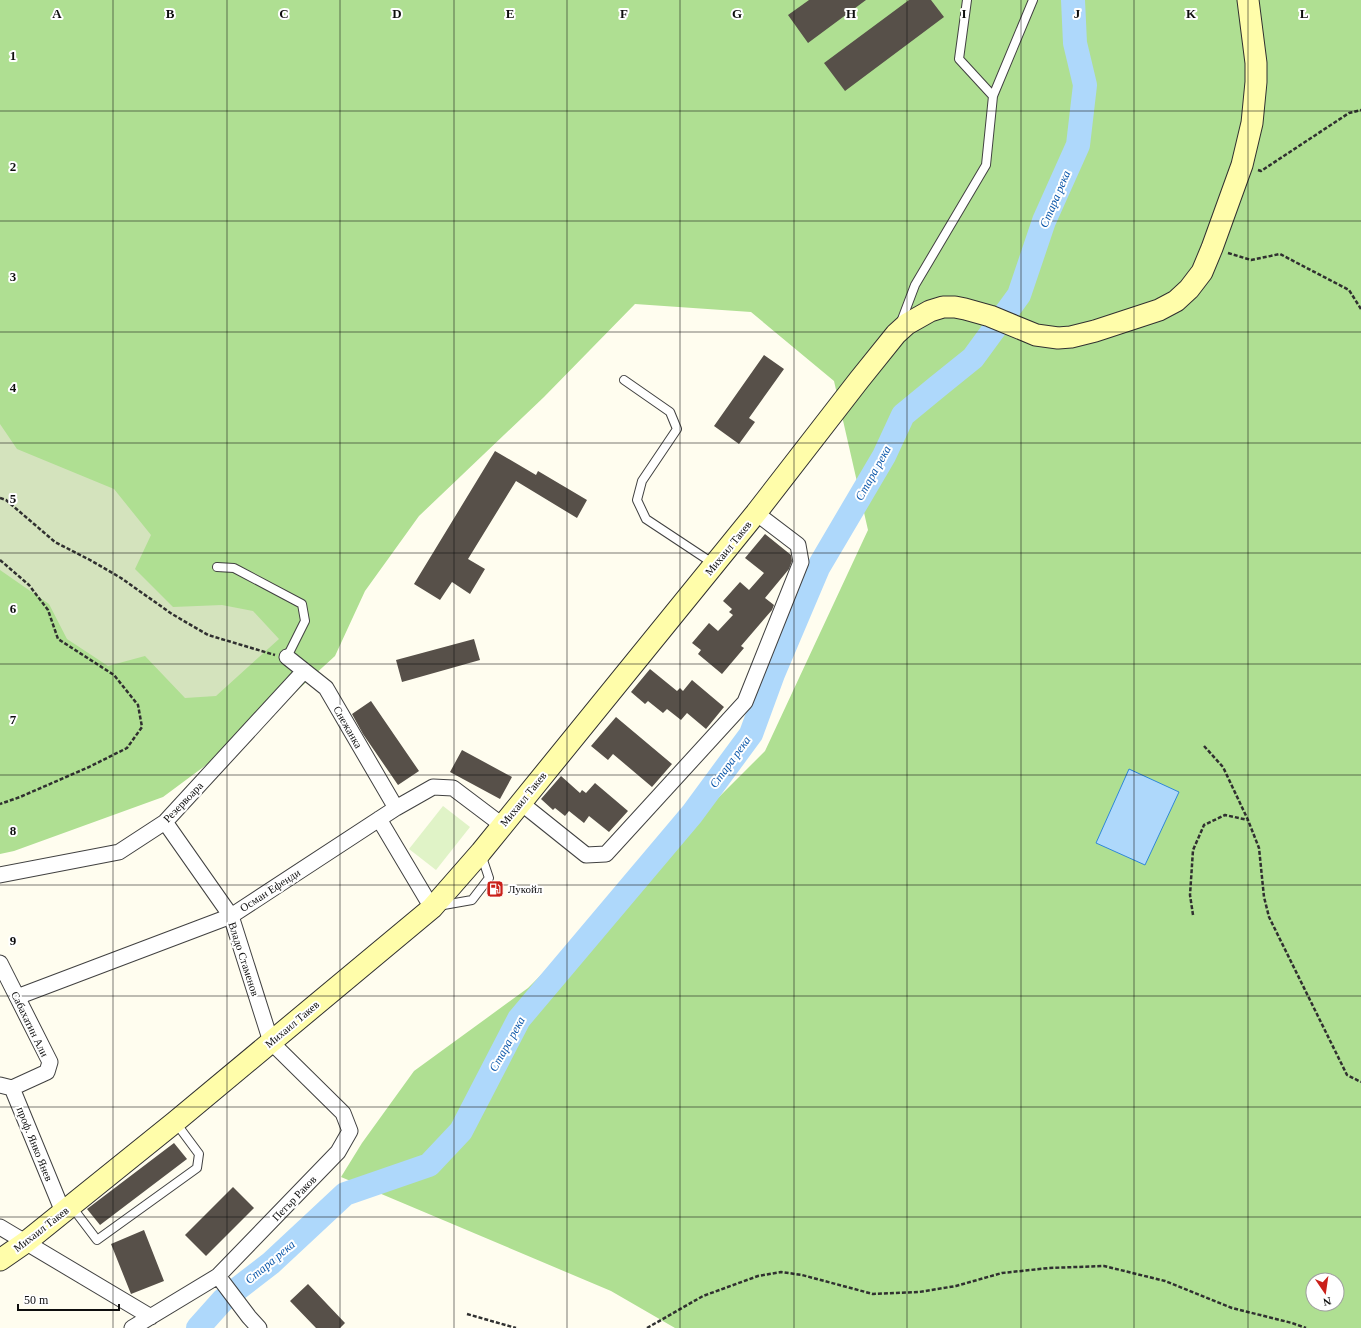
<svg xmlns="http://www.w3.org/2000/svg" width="1361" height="1328" font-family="'Times New Roman',serif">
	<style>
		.forest { fill: #afdf92; fill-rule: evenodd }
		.cemetery { fill: #d4e3bd }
		.pitch { fill: #e0f3c7 }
		.water { fill: #aed8fb; stroke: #2f87d8 }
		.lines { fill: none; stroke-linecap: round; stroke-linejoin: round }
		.river { stroke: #aed8fb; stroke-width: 24 }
		.building { fill: #575049 }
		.lane-casing { stroke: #414141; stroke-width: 10 }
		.street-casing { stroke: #414141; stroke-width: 17 }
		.secondary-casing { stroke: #303030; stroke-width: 23 }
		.path { stroke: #303030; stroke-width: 2.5; stroke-dasharray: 4 2; stroke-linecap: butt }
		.lane { stroke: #fff; stroke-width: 8 }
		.street { stroke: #fff; stroke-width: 15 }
		.secondary { stroke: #fffdaa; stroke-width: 21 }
		.grid { fill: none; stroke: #0e0e0e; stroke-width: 1; stroke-opacity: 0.55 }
		.labels { text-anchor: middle; stroke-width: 4; stroke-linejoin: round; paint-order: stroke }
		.street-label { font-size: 11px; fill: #0e0e0e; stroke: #fff }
		.poi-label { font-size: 11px; fill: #0e0e0e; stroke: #fff; text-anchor: start }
		.water-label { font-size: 12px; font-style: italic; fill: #0c58aa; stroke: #fff }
		.grid-label { font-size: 13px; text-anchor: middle; font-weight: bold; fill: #0e0e0e; stroke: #fff; stroke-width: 4; stroke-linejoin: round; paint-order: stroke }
	</style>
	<rect width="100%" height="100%" fill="#fffdef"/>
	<path class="forest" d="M0,0h1361v1328h-686l-64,-37 -270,-114 21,-34 52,-72 114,-83 237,-237 103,-221 -34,-149 -83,-69 -116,-8 -91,93 -125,119 -54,75 -30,65 -79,72 -93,69 -149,54 -14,3zM1313,1280h24v24h-24z"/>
	<path class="cemetery" d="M0,424l17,25 97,40 37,46 -16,34 38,38 49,-2 31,6 26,28 -63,57 -31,2 -40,-42 -37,10 -41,-27 -18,-35 -49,-34z"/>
	<path class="pitch" d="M443,806l27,21 -34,43 -27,-21z"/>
	<path class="water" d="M1129,769l50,23 -34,73 -49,-22z"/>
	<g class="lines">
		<path class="river" d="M198,1328l25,-28 48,-37 74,-69 84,-29 32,-34 58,-112 173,-205 59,-80 22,-60 45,-106 66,-112 19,-41 34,-28 36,-29 46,-63 25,-74 34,-76 7,-60 -10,-42 -2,-43"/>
	</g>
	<path class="building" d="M809,0h57l-58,43 -20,-28z
		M909,0h22l13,17 -99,74 -21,-28z
		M764,355l20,14 -35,49 6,4 -16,22 -25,-18z
		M495,451l41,24 2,-4 49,29 -10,18 -61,-37 -48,78 17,10 -15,25 -18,-12 -12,18 -26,-16z
		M765,534l26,21 1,6 -3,8 -24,29 9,7 -2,5 -31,36 3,2 -22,26 -24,-20 3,-4 -9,-7 17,-20 9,8 15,-16 -4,-3 3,-3 -9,-8 17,-19 9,8 15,-17 -19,-15z
		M474,639l6,21 -78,22 -6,-22z
		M650,669l27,22 3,-3 3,3 9,-11 32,27 -18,22 -19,-16 -6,7 -14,-11 -4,4 -15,-12 -3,3 -14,-12z
		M371,701l48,70 -21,14 -35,-51 -11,-20z
		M616,717l56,47 -20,23 -39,-33 -5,6 -17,-14z
		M462,750l50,27 -12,22 -50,-27z
		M561,776l19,17 2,-3 4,3 9,-10 33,28 -19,21 -20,-16 -5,7 -15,-12 -4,5 -10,-8 -2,2 -12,-11z
		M174,1143l13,16 -87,66 -13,-16z
		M233,1187l21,21 -48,48 -21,-21z
		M144,1230l20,51 -33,13 -20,-50z
		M308,1284l37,39 -5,5h-24l-26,-27z"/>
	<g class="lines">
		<g class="lane-casing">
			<path id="lane" d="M967,0l-8,59 34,37
				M901,322l14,-37 71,-120 7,-69 40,-96
				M624,380l46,32 7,17 -35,52 -5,19 9,19 68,45
				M217,567l17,1 68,36 3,17 -18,36
				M438,906l34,-6 17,-22 -8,-24
				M72,1207l25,33 100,-72 2,-14 -23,-31"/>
		</g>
		<g class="street-casing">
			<path id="street" d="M287,657l39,31 70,120
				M521,803l65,52 20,-1 139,-152 56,-140 -3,-17 -42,-32
				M379,819l53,89
				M0,875l119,-23 46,-30 139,-151
				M0,963l50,99 -3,10 -35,16
				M17,997l214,-81 165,-108 37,-21 20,1 49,37
				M0,1085l12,3 51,124
				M0,1227l151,90
				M218,1276l31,41 10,11
				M132,1328l86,-52 120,-124 12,-21 -7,-18 -72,-71 -40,-126 -66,-94"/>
		</g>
		<g class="secondary-casing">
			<path id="secondary" d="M0,1260l26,-18 149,-120 257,-214 49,-56 275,-339 103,-133 37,-46 11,-10 23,-13 13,-4h12l10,2 25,7 46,19 22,3 13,-1 24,-6 64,-21 17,-9 13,-12 13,-17 10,-24 30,-83 10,-42 4,-41v-19l-8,-63"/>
		</g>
		<path class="path" d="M1258,170l3,1 88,-58 12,-3
			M1228,253l23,7 29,-6 69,36 12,19
			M0,498l6,2 49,42 35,18 31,18 51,36 36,21 67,20
			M0,560l29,25 19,25 10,29 56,36 24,30 4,22 -15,21 -38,19 -69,30 -20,7
			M1204,746l19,21 25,53 11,28 5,49 5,20 78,158 14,7
			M1193,915l-3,-20 3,-45 11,-25 21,-10 23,5
			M467,1314l49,14
			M647,1328l56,-32 55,-20 23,-4 21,3 71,19 46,-2 37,-6 46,-13 47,-5 55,-2 61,15 67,27 60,15 14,5"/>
		<use href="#lane" class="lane"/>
		<use href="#street" class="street"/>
		<use href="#secondary" class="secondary"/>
	</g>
	<path class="grid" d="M113,0v1328M227,0v1328M340,0v1328M454,0v1328M567,0v1328M680,0v1328M794,0v1328M907,0v1328M1021,0v1328M1134,0v1328M1248,0v1328M0,111h1361M0,221h1361M0,332h1361M0,443h1361M0,553h1361M0,664h1361M0,775h1361M0,885h1361M0,996h1361M0,1107h1361M0,1217h1361"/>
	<defs>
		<g id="fuel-square" transform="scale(0.9)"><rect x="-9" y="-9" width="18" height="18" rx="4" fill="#ca201a" stroke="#fff"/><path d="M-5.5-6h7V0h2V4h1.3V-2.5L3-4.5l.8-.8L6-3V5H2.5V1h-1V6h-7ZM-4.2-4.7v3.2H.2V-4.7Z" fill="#fff"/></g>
	</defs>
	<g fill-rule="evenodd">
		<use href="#fuel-square" x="495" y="889"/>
	</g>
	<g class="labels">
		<g class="street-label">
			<text transform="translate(728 548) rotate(-51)" y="4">Михаил Такев</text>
			<text transform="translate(348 727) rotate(60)" y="4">Снежанка</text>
			<text transform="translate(523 799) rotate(-51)" y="4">Михаил Такев</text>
			<text transform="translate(183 802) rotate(-46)" y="4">Резервоара</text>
			<text transform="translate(270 890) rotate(-33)" y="4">Осман Ефенди</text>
			<text transform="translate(244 959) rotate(72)" y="4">Владо Стаменов</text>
			<text transform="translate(30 1024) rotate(64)" y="4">Сабахатин Али</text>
			<text transform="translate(292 1024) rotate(-40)" y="4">Михаил Такев</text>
			<text transform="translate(35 1144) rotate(68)" y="4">проф. Янко Янев</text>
			<text transform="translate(294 1198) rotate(-46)" y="4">Петър Раков</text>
			<text transform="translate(41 1229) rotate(-38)" y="4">Михаил Такев</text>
		</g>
		<g class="poi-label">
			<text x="508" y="893">Лукойл</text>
		</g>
		<g class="water-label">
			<text transform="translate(1055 199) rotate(-67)" y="4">Стара река</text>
			<text transform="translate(873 473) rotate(-61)" y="4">Стара река</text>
			<text transform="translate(730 762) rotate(-54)" y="4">Стара река</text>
			<text transform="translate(507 1044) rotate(-61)" y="4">Стара река</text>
			<text transform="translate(270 1262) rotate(-40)" y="4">Стара река</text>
		</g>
	</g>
	<g class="grid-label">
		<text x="57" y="18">A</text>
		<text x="170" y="18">B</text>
		<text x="284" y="18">C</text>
		<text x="397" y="18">D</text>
		<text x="510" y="18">E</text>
		<text x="624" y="18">F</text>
		<text x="737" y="18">G</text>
		<text x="851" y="18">H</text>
		<text x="964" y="18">I</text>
		<text x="1077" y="18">J</text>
		<text x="1191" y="18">K</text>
		<text x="1304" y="18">L</text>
		<text x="13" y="60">1</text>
		<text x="13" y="171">2</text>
		<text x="13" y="281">3</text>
		<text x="13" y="392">4</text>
		<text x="13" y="503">5</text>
		<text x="13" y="613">6</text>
		<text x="13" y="724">7</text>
		<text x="13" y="835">8</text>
		<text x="13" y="945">9</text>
	</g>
	<g transform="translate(1325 1292) rotate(167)"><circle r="19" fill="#ffffff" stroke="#9f9f9f"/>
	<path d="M0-3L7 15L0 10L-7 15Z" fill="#ca201a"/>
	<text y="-6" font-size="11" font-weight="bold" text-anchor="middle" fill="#0e0e0e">N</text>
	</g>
	<path d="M18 1304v6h101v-6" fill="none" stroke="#0e0e0e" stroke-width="2"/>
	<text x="24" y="1304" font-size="12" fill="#0e0e0e" stroke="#ffffff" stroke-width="3" paint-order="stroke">50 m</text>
</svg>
